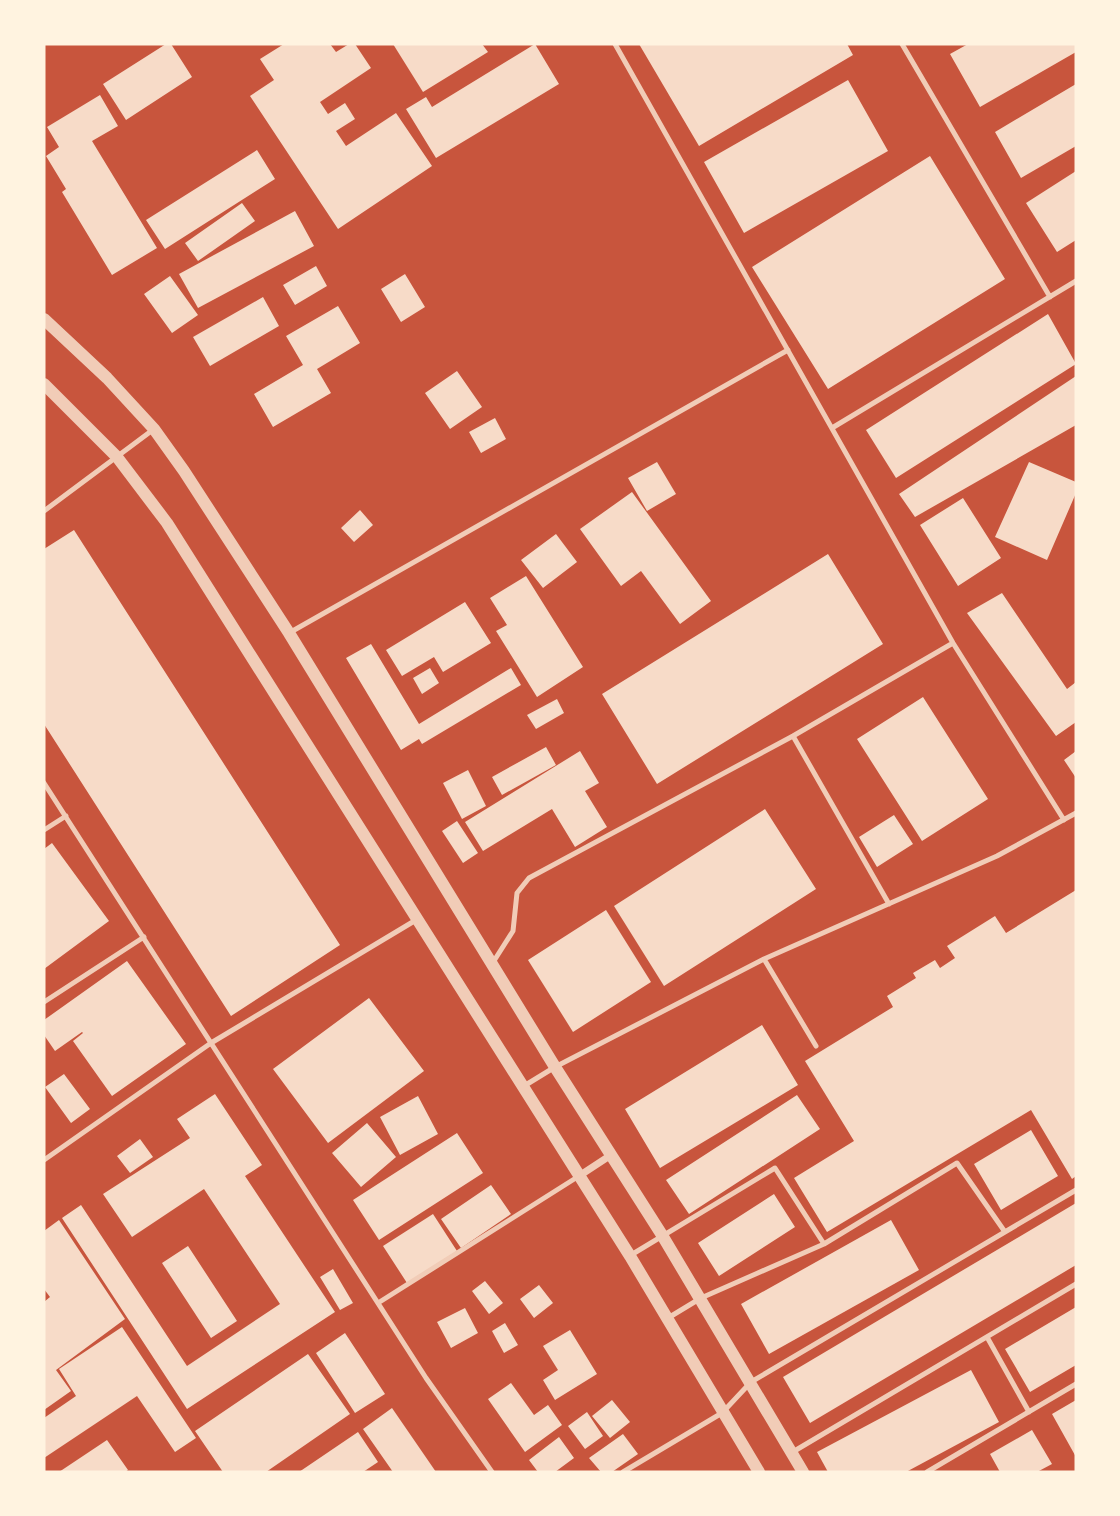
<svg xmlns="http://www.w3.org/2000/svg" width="1120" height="1516" font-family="Roboto,sans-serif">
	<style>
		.building { fill: #f7dbc8 }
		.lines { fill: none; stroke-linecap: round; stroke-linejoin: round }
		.service { stroke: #f1ccb7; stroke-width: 5 }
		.minor { stroke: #f1ccb7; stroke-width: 7 }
		.tertiary { stroke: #f1ccb7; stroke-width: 12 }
	</style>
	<rect width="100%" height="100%" fill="#c8553d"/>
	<path class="building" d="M166,44h5l21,33 -66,43 -23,-36z
		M284,44h46l6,8 13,-8h6l16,24 -51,34 8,12 17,-11 10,16 -19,12 10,15 50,-33 36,53 -94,63 -88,-133 24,-16 -14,-21z
		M393,44h89l6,8 -65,40z
		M535,44l24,40 -123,74 -30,-49 20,-12 6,10z
		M639,44h208l6,11 -154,91z
		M968,44h108v8l-96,55 -30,-53z
		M848,80l40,71 -144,82 -40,-71z
		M1076,84v62l-55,32 -26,-46z
		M100,95l18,31 -26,15 65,107 -45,27 -50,-83 4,-3 -20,-33 13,-9 -12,-20z
		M257,150l18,29 -110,70 -19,-29z
		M930,156l75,123 -177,110 -76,-122z
		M1076,171v69l-19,12 -31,-49z
		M242,203l13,18 -57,40 -13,-18z
		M295,211l19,35 -116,62 -19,-34z
		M316,266l11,20 -32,19 -12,-20z
		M405,274l20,33 -24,15 -20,-33z
		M170,276l28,39 -26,18 -28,-39z
		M263,297l16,29 -69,40 -17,-29z
		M338,306l22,37 -43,26 14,24 -58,34 -19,-33 49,-29 -17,-29z
		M1048,314l28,50 -180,114 -30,-48z
		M457,371l25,36 -32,22 -25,-36z
		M1076,376v49l-161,92 -16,-23z
		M495,418l11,21 -25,14 -12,-21z
		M657,462l19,32 -29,17 -19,-33z
		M1029,462l47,20v11l-29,67 -52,-23z
		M632,492l79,109 -31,23 -39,-53 -20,15 -41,-57z
		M963,498l38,60 -43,28 -38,-61z
		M360,510l13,15 -19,17 -13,-14z
		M74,530l266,415 -109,71 -187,-292v-175z
		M556,534l21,28 -34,26 -22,-28z
		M828,554l55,90 -226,140 -55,-90z
		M526,576l57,91 -46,30 -41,-66 11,-6 -17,-27z
		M1002,593l65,96 9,-7v40l-20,14 -89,-123z
		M465,602l26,41 -48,29 -9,-15 -32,19 -16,-26z
		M371,644l48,80 92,-56 10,17 -99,59 -3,-5 -18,11 -55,-92z
		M430,668l9,15 -17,11 -9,-16z
		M923,697l65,102 -66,42 -65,-102z
		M557,699l7,14 -28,16 -9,-14z
		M546,747l10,18 -54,30 -10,-18z
		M580,751l19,32 -14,8 22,36 -32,20 -23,-38 -69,42 -18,-29z
		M1076,751v27l-12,-18z
		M468,770l18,36 -24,13 -19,-36z
		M765,809l51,80 -152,97 -50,-80z
		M894,815l19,29 -36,23 -18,-30z
		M457,821l21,32 -15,10 -21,-32z
		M52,843l57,78 -65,48v-120z
		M1076,890v286l-4,3 -41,-69 -204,122 -33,-54 60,-37 -49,-80 88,-54 -6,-11 29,-18 -3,-5 22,-13 5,8 15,-10 -8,-12 48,-30 11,17z
		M606,910l45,72 -78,50 -45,-72z
		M127,961l59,83 -74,52 -39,-55 10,-8 -1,-1 -27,19 -11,-16v-15z
		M369,998l55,73 -96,72 -55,-74z
		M762,1025l36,60 -138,83 -35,-59z
		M64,1074l26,35 -19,14 -26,-36z
		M215,1094l47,71 -17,11 90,136 -148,97 -125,-191 19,-13 106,161 93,-62 -76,-115 -72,48 -29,-43 87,-56 -13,-19z
		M797,1095l23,34 -131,85 -23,-34z
		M418,1096l20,38 -38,21 -20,-38z
		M367,1123l29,34 -35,30 -29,-34z
		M1031,1130l27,46 -57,34 -27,-46z
		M457,1133l26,40 -104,67 -26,-40z
		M140,1139l13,18 -23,16 -13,-17z
		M491,1185l20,29 -50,34 -20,-29z
		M774,1194l21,33 -76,49 -21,-33z
		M1076,1203v62l-266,158 -27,-46z
		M433,1214l24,37 -50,32 -24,-37z
		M59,1220l66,99 -69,51 15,21 -27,19v-108l6,-5 -6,-8v-58z
		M891,1220l28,50 -150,84 -28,-50z
		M188,1246l49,75 -26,17 -49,-75z
		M333,1269l20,34 -13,7 -20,-33z
		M485,1281l18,22 -14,11 -17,-23z
		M539,1285l14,18 -19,15 -14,-19z
		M1076,1307v58l-46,27 -25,-43z
		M465,1308l13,25 -27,15 -14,-26z
		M505,1323l13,22 -14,8 -12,-22z
		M122,1327l74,111 -21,14 -38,-56 -93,62v-40l32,-22 -17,-27z
		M570,1330l27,44 -42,26 -12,-20 15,-10 -15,-24z
		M345,1333l40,61 -30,19 -39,-60z
		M308,1354l42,60 -84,58h-43l-28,-41z
		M971,1370l28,52 -93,50h-78l-11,-20z
		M511,1383l23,32 14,-10 14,20 -37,27 -37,-53z
		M612,1400l18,22 -20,16 -18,-22z
		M1076,1400v57l-24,-43z
		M392,1408l44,64h-43l-30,-43z
		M587,1412l16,24 -18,13 -17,-23z
		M1032,1430l20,34 -15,8h-37l-10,-18z
		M358,1432l20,30 -15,10h-64z
		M623,1434l15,20 -26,18h-11l-12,-14z
		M559,1437l15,21 -19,14h-17l-9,-12z
		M107,1440l21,30 -3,2h-66z"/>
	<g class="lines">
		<path class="service" d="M615,44l338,599 111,177
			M902,44l148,253
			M832,428l244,-147
			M44,511l110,-82
			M289,633l499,-283
			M793,736l96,168
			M44,783l382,595 66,94
			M44,830l22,-14
			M764,959l52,87
			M492,964l21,-33 4,-38 12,-15 264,-142 160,-93
			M44,1002l100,-65
			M524,1086l31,-19 209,-108 233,-103 79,-43
			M44,1160l167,-117 205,-123
			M631,1255l144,-87 49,76
			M378,1303l201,-127
			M668,1318l33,-20 123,-54 133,-81 48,69
			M987,1337l42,75
			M791,1453l285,-169
			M623,1472l99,-59 29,-31 325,-192
			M927,1472l149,-88"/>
		<path class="minor" d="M579,1176l32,-21"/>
		<path class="tertiary" d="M44,319l63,59 47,51 30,42 105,162 266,434 107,168 141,237
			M44,384l73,73 50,66 463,733 129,216"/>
	</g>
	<rect width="1120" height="1516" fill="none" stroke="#fff3e0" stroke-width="91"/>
</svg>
